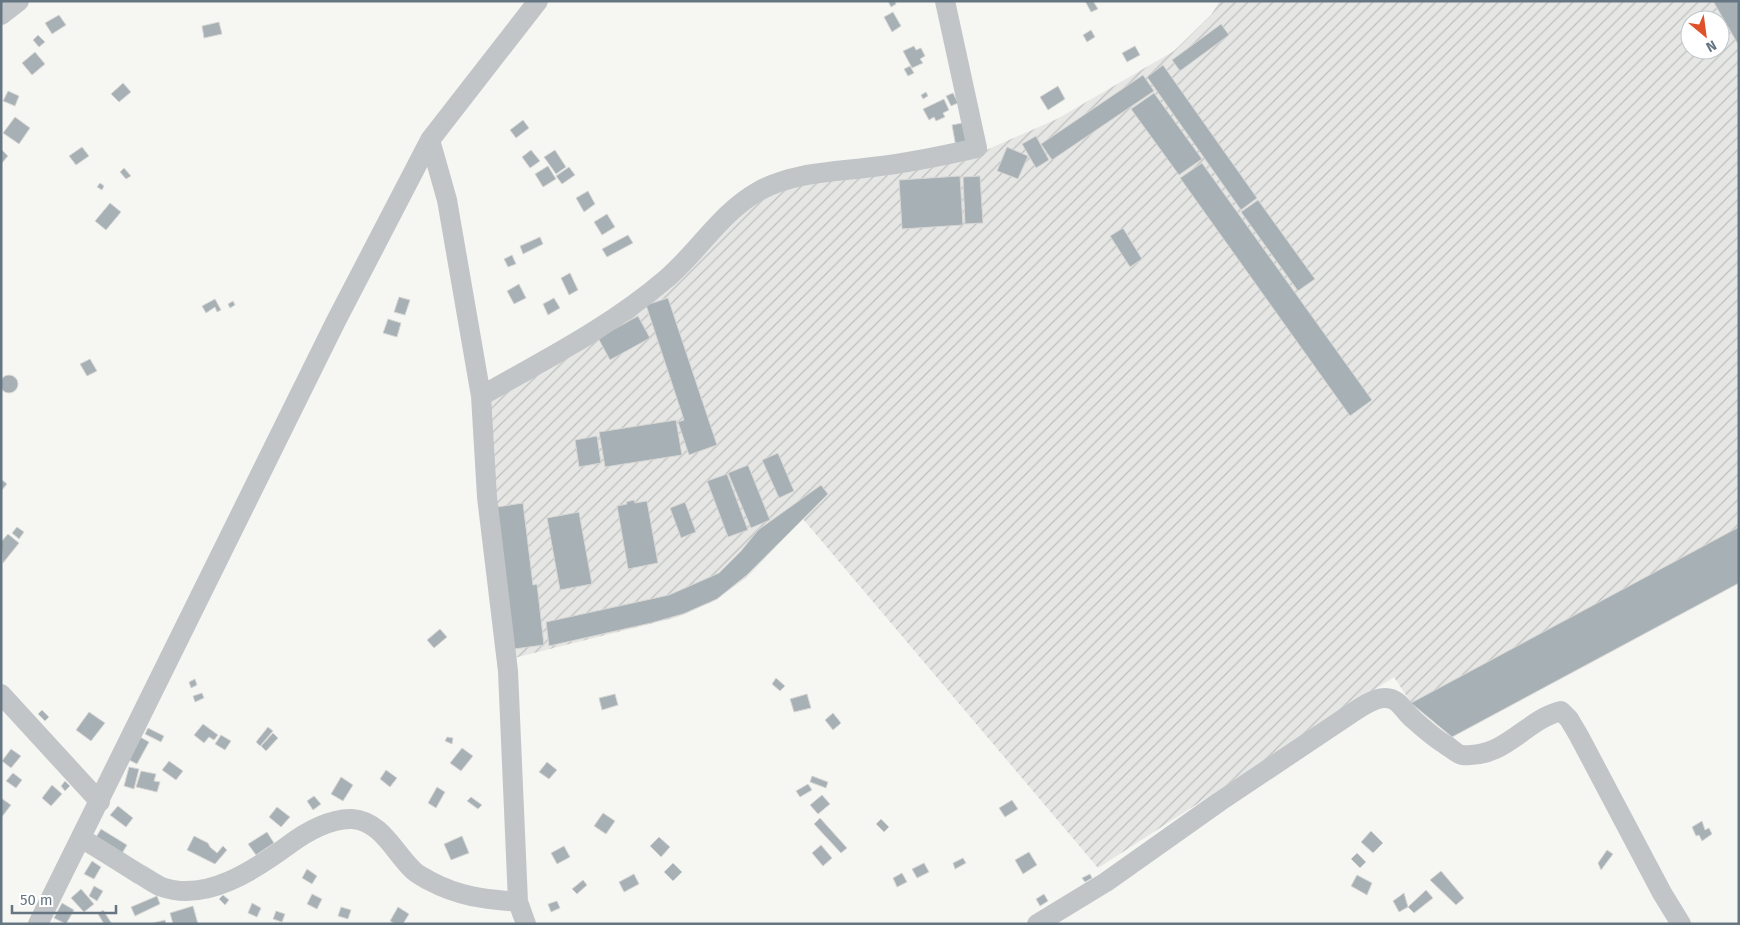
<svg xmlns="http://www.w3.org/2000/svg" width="1740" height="925" font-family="'Fira Sans',sans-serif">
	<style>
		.industrial { fill: url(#industrial-furrows); fill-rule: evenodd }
		.building { fill: #a7b0b4; stroke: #d7d7d5 }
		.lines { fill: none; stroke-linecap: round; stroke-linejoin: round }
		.minor { stroke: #c1c5c8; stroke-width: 20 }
	</style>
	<defs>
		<pattern id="industrial-furrows" width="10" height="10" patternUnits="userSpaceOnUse" patternTransform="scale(1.25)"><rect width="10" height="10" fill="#e6e7e5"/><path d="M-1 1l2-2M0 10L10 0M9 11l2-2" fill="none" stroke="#bec0bf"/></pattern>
	</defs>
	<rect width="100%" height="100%" fill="#f6f6f2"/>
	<path class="industrial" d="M1220,1h519v582l-287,154 -41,-34 -17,-26 -296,191 -295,-349 -57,59 -32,23 -36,16 -168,42 -26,-259 234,-165 35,-30 23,-13 19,-7 182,-31 80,-35 117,-68 37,-36zM1690,20h30v30h-30z"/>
	<path class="building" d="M888,1h7l1,3 -5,3z
		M1085,1h8l5,8 -7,3z
		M1713,1h26v45z
		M893,12l8,14 -9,6 -8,-15z
		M59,15l7,10 -14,9 -7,-11z
		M219,22l3,12 -18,4 -2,-12z
		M1221,24l8,11 -49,36 -8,-11z
		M1091,30l4,7 -8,5 -4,-7z
		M38,35l7,7 -6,5 -6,-7z
		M914,46l2,4 5,-2 4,8 -5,3 3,4 -11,5 -9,-17z
		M1135,46l5,9 -13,7 -5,-9z
		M35,52l10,12 -13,11 -10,-12z
		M1163,65l94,133 -16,12 -94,-133z
		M910,66l4,7 -6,3 -4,-7z
		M1143,75l11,16 -102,69 -11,-16z
		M123,83l8,9 -12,10 -8,-8z
		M1058,86l7,13 -17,11 -8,-13z
		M8,91l11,5 -4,10 -12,-5z
		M926,92l2,4 -5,3 -2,-4z
		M953,93l5,10 -7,3 -5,-10z
		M1154,93l48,66 -23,16 -48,-66z
		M944,99l5,11 -6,3 2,4 -9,4 -2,-4 -5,3 -6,-11z
		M15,117l15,11 -11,16 -16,-11z
		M523,120l6,8 -13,10 -6,-8z
		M962,123l5,21 -11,3 -4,-22z
		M1036,136l13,24 -13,8 -14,-24z
		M82,147l7,9 -13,9 -7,-9z
		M1007,147l21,9 -10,23 -21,-8z
		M1,149l7,7 -7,8z
		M531,150l9,11 -10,7 -8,-11z
		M555,150l11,17 -10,7 -12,-17z
		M1202,163l170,237 -22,16 -170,-238z
		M548,166l8,13 -13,8 -8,-13z
		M569,167l6,8 -13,9 -6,-8z
		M124,168l7,8 -5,3 -6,-7z
		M960,176l3,49 -61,4 -3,-49z
		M980,176l3,47 -18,1 -2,-47z
		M100,183l4,3 -2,4 -5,-3z
		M588,191l7,13 -11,8 -8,-14z
		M1258,200l57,79 -17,12 -57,-79z
		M110,203l11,9 -15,18 -11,-9z
		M607,214l8,13 -13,8 -8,-13z
		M1123,228l19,31 -12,8 -20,-31z
		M628,235l5,8 -26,14 -5,-8z
		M540,237l3,7 -20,10 -3,-8z
		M512,255l4,9 -8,3 -4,-8z
		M570,273l8,17 -9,5 -8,-17z
		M519,284l7,14 -12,6 -7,-13z
		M399,297l11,3 -5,15 -11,-3z
		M554,298l6,10 -12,7 -5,-11z
		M668,298l49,147 -28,10 -11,-33 6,-2 -38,-115z
		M215,299l6,11 -4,2 -2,-5 -9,6 -4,-7z
		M233,301l2,4 -5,3 -2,-4z
		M638,316l12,22 -40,22 -12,-22z
		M388,319l13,4 -4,14 -14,-4z
		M90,359l7,12 -10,5 -7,-12z
		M0 384a9 9 0 1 1 18 0a9 9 0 1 1-18 0Z
		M676,420l6,35 -77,12 -6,-35z
		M597,436l4,27 -22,4 -4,-27z
		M778,453l16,38 -15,7 -17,-38z
		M748,465l22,55 -19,8 -23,-55z
		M727,474l21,56 -20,7 -21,-56z
		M1,479l6,5 -6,7z
		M821,485l7,9 -81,81 -30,24 -34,15 -32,9 -102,23 -3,-24 123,-27 50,-22 22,-22 17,-21z
		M634,500l1,3 12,-2 11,62 -30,6 -11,-63 10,-2 -1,-2z
		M685,502l11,30 -15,6 -11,-30z
		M523,503l10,82 4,-1 7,61 -30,4 -17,-142z
		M579,512l13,72 -32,6 -13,-72z
		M17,527l7,5 -5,7 -7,-6z
		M1739,527v56l-287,154 -41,-34z
		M8,534l11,9 -16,20 -2,-21z
		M440,629l7,8 -13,11 -7,-8z
		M776,678l9,8 -5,5 -8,-7z
		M195,679l2,6 -6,3 -2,-6z
		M202,693l2,5 -9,4 -2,-6z
		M615,694l3,11 -16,5 -3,-12z
		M807,694l4,14 -17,4 -4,-13z
		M42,710l7,7 -4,4 -7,-7z
		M89,712l16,11 -14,18 -15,-11z
		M833,713l8,10 -8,7 -8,-10z
		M203,724l15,11 -4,5 -5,-3 -5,6 -10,-8z
		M268,727l5,4 -13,15 -4,-4z
		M148,728l16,8 -3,6 -16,-8z
		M273,733l5,5 -12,13 -5,-5z
		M221,735l10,6 -6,9 -10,-6z
		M140,737l9,5 -12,22 -8,-4z
		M447,737l6,1 -1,6 -7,-3z
		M462,748l11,8 -12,15 -11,-8z
		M11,749l10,7 -10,12 -9,-7z
		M169,761l14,10 -7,9 -14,-10z
		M547,762l10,8 -8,9 -10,-7z
		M129,767l10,2 -5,20 -10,-3z
		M386,770l11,8 -7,9 -10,-8z
		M141,771l15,3 -2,7 6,1 -3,10 -21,-5z
		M13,773l9,7 -6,8 -10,-7z
		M812,776l16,6 -2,6 -16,-6z
		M341,777l12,8 -10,16 -12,-7z
		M65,781l5,5 -5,5 -4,-5z
		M808,784l4,6 -12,7 -4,-6z
		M52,785l10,9 -11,12 -9,-8z
		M437,787l8,5 -9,16 -8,-5z
		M822,795l8,9 -12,10 -8,-9z
		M314,796l7,8 -8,6 -6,-9z
		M471,797l11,8 -4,4 -11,-8z
		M1,798l10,7 -10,13z
		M1012,800l6,9 -13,8 -6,-9z
		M118,806l15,12 -7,9 -16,-12z
		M277,807l13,10 -9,10 -12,-10z
		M603,813l12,8 -9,13 -12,-8z
		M820,818l27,30 -6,5 -27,-29z
		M881,819l8,8 -5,5 -8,-8z
		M1702,821l3,9 4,-2 3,6 -10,7 -3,-6 -3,1 -4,-9z
		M101,829l26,16 -6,10 -26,-16z
		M1371,831l12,12 -10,10 -12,-11z
		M267,832l7,11 -18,12 -8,-11z
		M194,836l14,7 2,4 7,6 6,-7 4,4 -12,14 -28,-14z
		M462,836l7,17 -18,7 -7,-16z
		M659,837l11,10 -9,10 -11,-11z
		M821,845l11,13 -9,8 -11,-13z
		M564,846l6,11 -13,7 -6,-11z
		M1607,850l6,4 -12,16 -3,-7z
		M1029,852l8,13 -14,9 -8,-14z
		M1357,853l9,9 -6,6 -9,-9z
		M963,858l3,5 -11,6 -2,-6z
		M92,861l9,6 -7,12 -10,-5z
		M673,863l9,9 -9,9 -9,-9z
		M924,863l5,9 -12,6 -5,-9z
		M307,869l10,7 -5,8 -10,-6z
		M1441,871l23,27 -8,7 -26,-25z
		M902,873l5,9 -10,5 -4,-9z
		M634,874l5,10 -15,8 -5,-10z
		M1090,874l2,4 -7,4 -3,-4z
		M1357,875l15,8 -5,12 -16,-9z
		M583,880l4,5 -10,9 -5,-5z
		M94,886l9,5 -6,10 -8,-5z
		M81,889l13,15 -10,8 -13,-14z
		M1426,890l7,8 -19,15 -6,-6z
		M1404,893l4,14 -9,5 -6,-11z
		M312,894l10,5 -5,10 -10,-5z
		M1044,894l4,7 -8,5 -4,-7z
		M223,895l6,5 -4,5 -6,-6z
		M157,896l3,8 -25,12 -4,-9z
		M557,901l3,7 -9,4 -3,-8z
		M62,903l12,7 -8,14 -12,-6z
		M252,903l9,5 -4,9 -9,-4z
		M193,906l5,18h-25l-3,-11z
		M341,907l10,3 -3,9 -10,-3z
		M398,907l11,7 -6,10h-8l-5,-3z
		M103,910l9,14h-8l-6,-10z
		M276,911l9,3 -3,8 -9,-3z
		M165,920l1,4h-13v-1z"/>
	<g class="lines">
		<path class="minor" d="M1,15l18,-14
			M430,140l17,60 34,196 6,101 21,174 10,231 8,22
			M481,396c63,-36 129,-69 185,-117 32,-27 55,-67 93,-88 34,-19 76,-19 114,-24 35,-4 69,-11 104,-19l-32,-147
			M1,694l99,108
			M81,838c20,12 39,24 58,36 8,4 15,10 23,13 44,16 94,-18 128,-43 16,-12 41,-26 62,-25 30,2 43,35 62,52 4,4 11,7 16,10 30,16 55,18 88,21
			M38,924l297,-601 95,-183 108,-139
			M1037,924l69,-42 113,-80 136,-91c12,-8 29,-19 42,-9 6,5 10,12 16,17 10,9 21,19 33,26 5,3 11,9 16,10 43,4 63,-35 99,-44l8,8 10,17 83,157 19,31"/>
	</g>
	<rect width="1740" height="925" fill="none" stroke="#657682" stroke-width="5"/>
	<g transform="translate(1705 35) rotate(151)"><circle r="24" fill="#ffffff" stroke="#c1c8cd"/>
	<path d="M0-4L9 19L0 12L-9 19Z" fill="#de5129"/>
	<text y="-8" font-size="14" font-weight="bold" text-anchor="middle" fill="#657682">N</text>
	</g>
	<path d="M12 905v8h104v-8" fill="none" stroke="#657682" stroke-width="2.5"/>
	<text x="20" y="905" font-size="15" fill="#657682" stroke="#ffffff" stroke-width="4" paint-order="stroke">50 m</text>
</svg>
